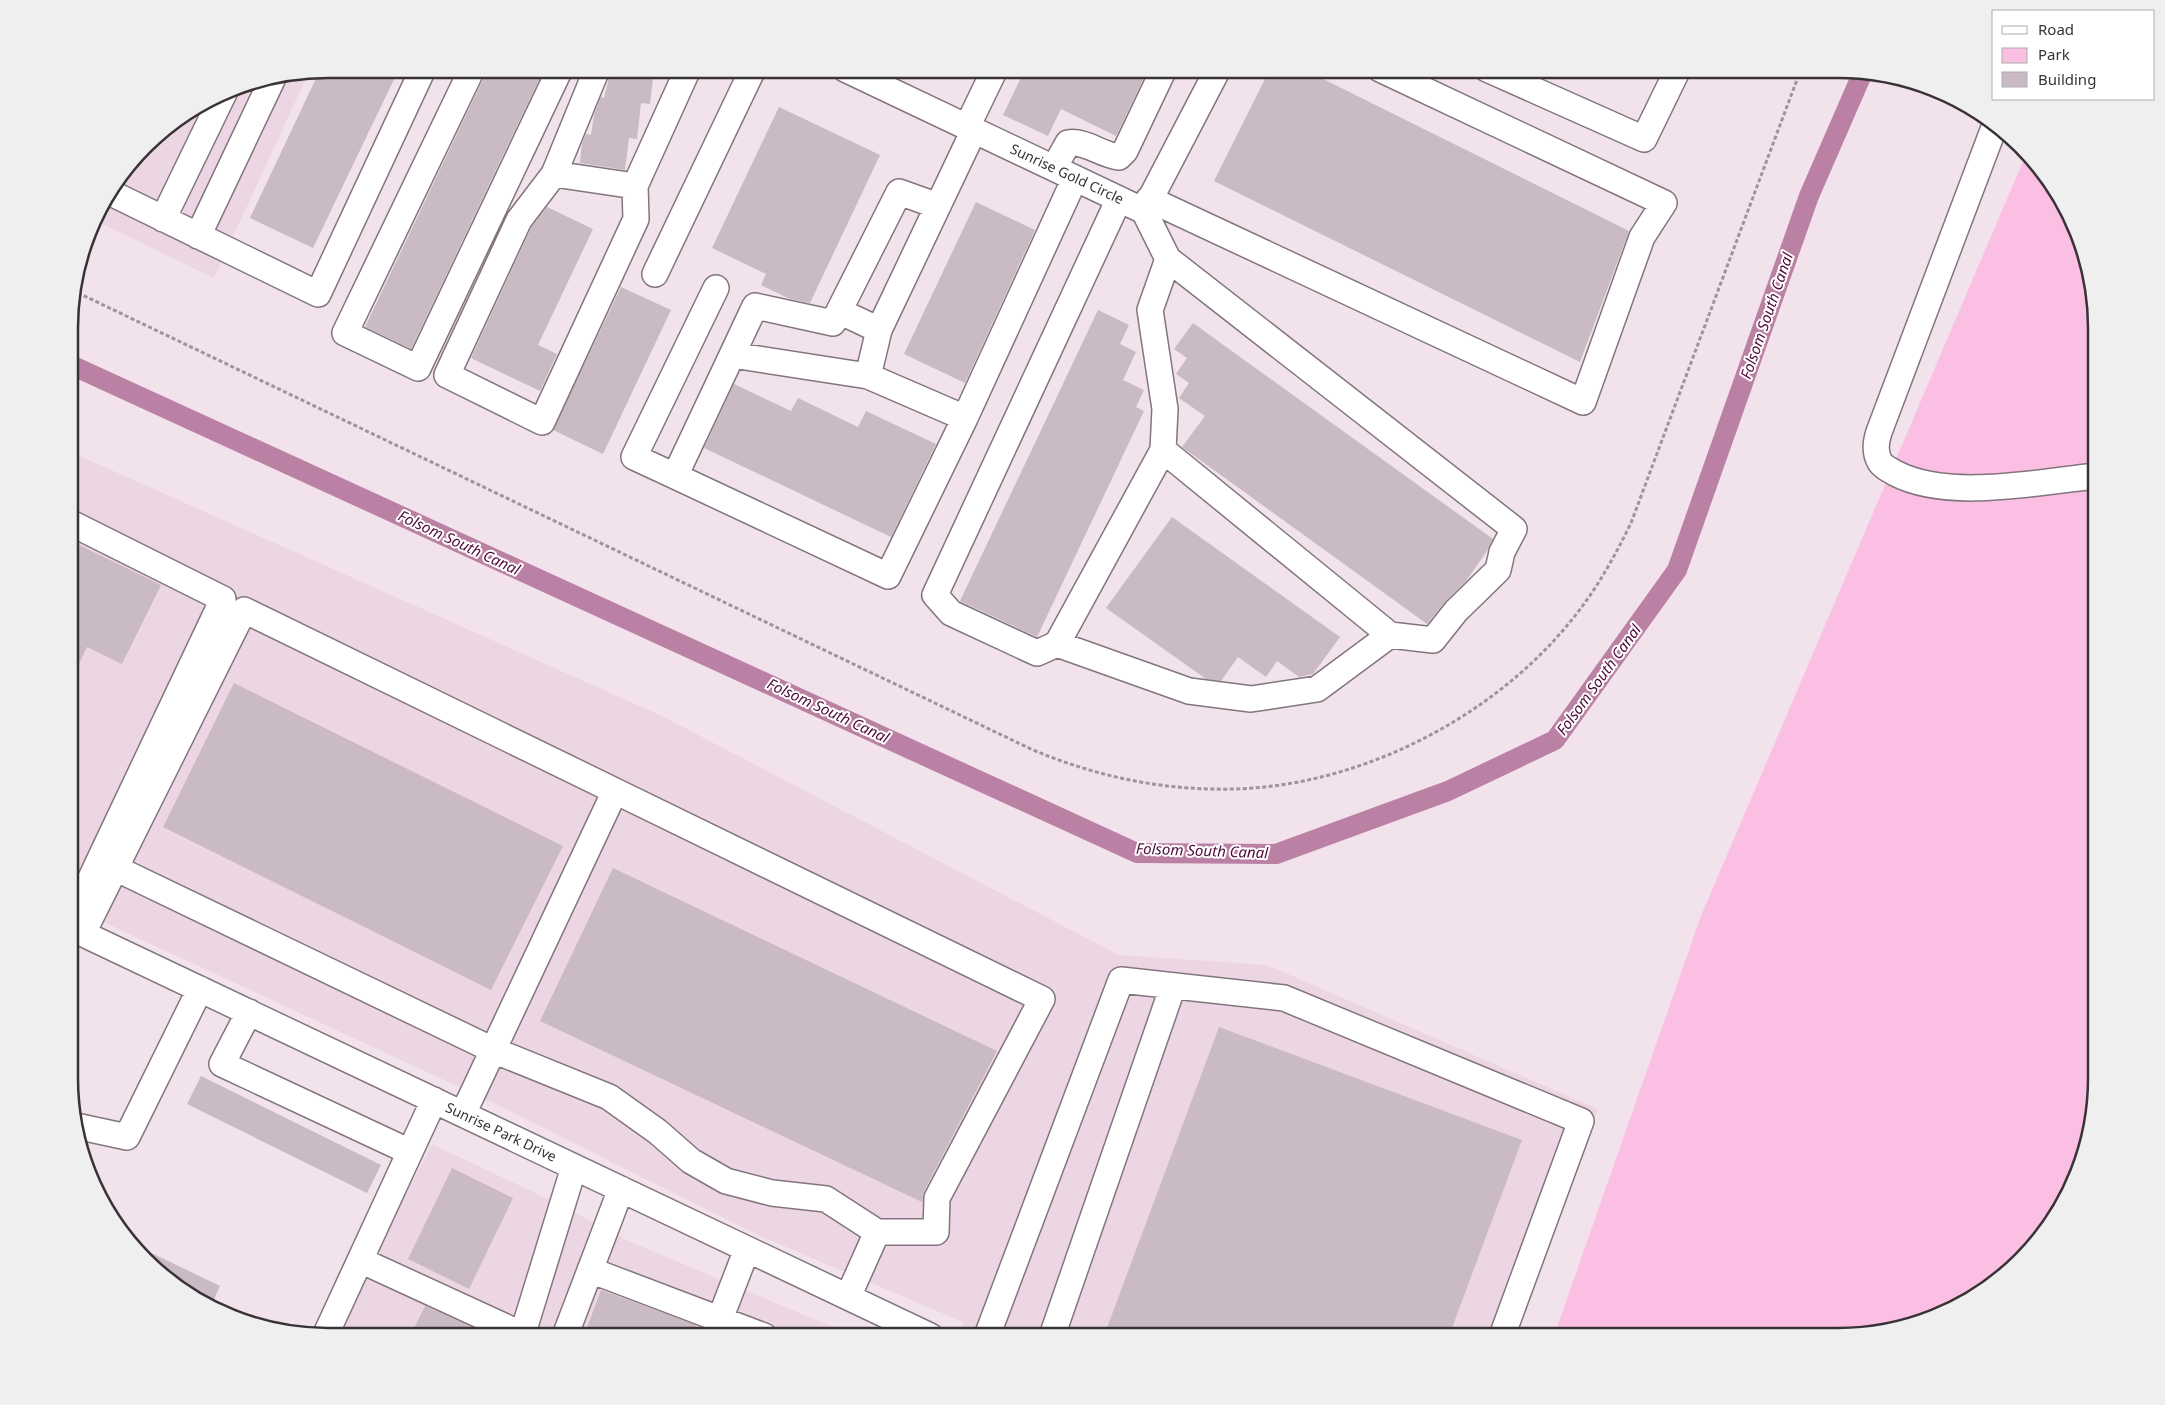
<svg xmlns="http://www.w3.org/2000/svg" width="2165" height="1405" font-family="'Noto Sans',sans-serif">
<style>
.built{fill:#edd6e4}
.green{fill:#fabfe3}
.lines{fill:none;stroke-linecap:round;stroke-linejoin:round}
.canal{stroke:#ba81a4;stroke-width:20}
.building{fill:#c9bac3}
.minor-casing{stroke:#83757d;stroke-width:28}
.path{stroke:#9f949b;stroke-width:3;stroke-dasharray:4 2.5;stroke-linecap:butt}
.minor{stroke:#fff;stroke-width:25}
.labels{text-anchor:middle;stroke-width:4;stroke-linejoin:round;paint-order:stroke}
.street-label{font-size:14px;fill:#393337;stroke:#fff}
.water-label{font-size:15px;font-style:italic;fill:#4f0a3c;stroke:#fff}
.rim{fill:none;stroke:#393337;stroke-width:2.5}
</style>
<rect width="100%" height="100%" fill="#f2e2eb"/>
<path class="built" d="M309,72L214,278L94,220L96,213L157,133L229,88Z
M71,452L662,716L1119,955L1267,965L1598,1109L1517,1336H958L963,1322L760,1236L485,1099L71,907Z
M432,1144L548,1199L631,1242L854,1336H333Z"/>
<path class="green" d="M2027,152L2062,198L2087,260L2096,311V1094L2083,1160L2053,1221L2020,1261L1967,1302L1905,1327L1854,1336H1554L1701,916Z"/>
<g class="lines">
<path class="canal" d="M71,365L1137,853L1276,854L1448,791L1555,740L1677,570L1809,196L1863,72"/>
</g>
<path class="building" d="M328,69H399L313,248L250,218L320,70Z
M488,69H544L411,349L365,327Z
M611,69H654L650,104L641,103L637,139L629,138L625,170L580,163L582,144L586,134L591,135L594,115L601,97L604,98Z
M1025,69H1148L1116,136L1061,109L1048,136L1003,115Z
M1270,69H1303L1629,231L1580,362L1214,181Z
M779,107L880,155L810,303L790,299L761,285L766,274L712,248Z
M976,202L1035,230L965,383L904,354Z
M547,207L593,229L538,345L557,354L540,391L471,358L532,226Z
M621,287L671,310L603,454L553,430Z
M1098,310L1129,325L1120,344L1136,352L1123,380L1144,390L1136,407L1144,411L1037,637L960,601Z
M1193,323L1493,539L1487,551L1466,581L1445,602L1427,624L1182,447L1205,416L1179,398L1189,383L1176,374L1187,358L1174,349Z
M734,384L791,411L798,398L858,427L866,411L936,444L891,537L704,448Z
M1172,517L1340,637L1313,674L1299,677L1277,661L1266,677L1238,657L1221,681L1206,679L1106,608Z
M71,541L161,585L122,664L87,647L71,680Z
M234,683L563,846L491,990L163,827Z
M613,868L997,1051L924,1191L922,1202L540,1021Z
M1219,1027L1522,1140L1449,1336H1104Z
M201,1076L381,1165L367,1193L187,1104Z
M452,1168L513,1198L469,1289L408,1259Z
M133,1244L220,1286L211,1306L184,1293L144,1260Z
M601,1290L696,1325L692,1336H584Z
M425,1306L491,1336H410Z"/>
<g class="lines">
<defs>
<path id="minor" d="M472,69L345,333L418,368L560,69
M597,69L554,174L635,186L688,69
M845,69L1144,211L1218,69
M1487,69L1644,139L1678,69
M1995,125L1879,432C1876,441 1874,452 1880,462C1883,467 1890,470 1895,473C1948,501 2038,482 2096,476
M967,127L995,69
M1054,168L1068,143C1085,140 1101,155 1119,157L1125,151L1164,69
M554,174L519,220L447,375L542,422L636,219L635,186
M111,193L318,294L423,69
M1149,199L1583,402L1642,237L1664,203L1380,69
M1144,211L1168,259L1150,310L1165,409L1163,450L1057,644L1189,691L1251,699L1317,689L1390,635L1163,450
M163,219L225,91
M198,236L272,80
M1168,259L1514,529L1502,552L1498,570L1456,611L1433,640L1390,635
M655,274L753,69
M879,330L839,311L899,192L938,206
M732,355L755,306L833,323L839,311
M868,376L965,418L888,576L675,476L732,355L868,376L879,330L974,130
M965,418L1075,178
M675,476L634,457L716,288
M71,523L223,599L80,901
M1057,644L1037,653L951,613L935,595L1119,199
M615,791L1042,999L937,1198L936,1232H877L848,1297
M115,868L493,1050L609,1097L658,1132L691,1161L726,1181L772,1193L826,1199L877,1232
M71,928L930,1336
M83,933L244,610L615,791L463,1114
M249,1012L222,1064L410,1152
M76,1126L127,1137L200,989
M360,1260L523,1335
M590,1270L764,1336
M720,1319L747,1249
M325,1336L434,1100
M522,1336L574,1167
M565,1336L621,1189
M987,1336L1121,980L1284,998L1581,1121L1502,1336
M1052,1336L1173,986"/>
</defs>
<use href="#minor" class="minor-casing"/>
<path class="path" d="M72,290L1033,750C1091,774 1150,788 1213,789C1345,793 1487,724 1570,622C1595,592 1614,558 1631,523L1801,69"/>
<use href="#minor" class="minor"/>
</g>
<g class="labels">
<g class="street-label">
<text transform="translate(1067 174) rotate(25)" y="5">Sunrise Gold Circle</text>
<text transform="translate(501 1132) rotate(25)" y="5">Sunrise Park Drive</text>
</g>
<g class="water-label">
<text transform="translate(1767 316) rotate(-71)" y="5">Folsom South Canal</text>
<text transform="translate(459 543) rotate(25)" y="5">Folsom South Canal</text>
<text transform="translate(1599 680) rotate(-54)" y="5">Folsom South Canal</text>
<text transform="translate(828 711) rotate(25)" y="5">Folsom South Canal</text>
<text transform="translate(1202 851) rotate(2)" y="5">Folsom South Canal</text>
</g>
</g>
<path d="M0 0H2165V1405H0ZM328 78H1838A250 250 0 0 1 2088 328V1078A250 250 0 0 1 1838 1328H328A250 250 0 0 1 78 1078V328A250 250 0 0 1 328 78Z" fill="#efefef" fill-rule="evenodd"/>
<path class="rim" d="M328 78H1838A250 250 0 0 1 2088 328V1078A250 250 0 0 1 1838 1328H328A250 250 0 0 1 78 1078V328A250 250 0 0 1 328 78Z"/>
<rect x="1992" y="10" width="162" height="90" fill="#ffffff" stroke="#b0adaf"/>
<rect x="2002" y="26" width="25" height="8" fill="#ffffff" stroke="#b0adaf"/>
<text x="2038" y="35" font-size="15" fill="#393337">Road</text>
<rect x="2002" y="48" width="25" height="15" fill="#fabfe3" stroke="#b0adaf"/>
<text x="2038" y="60" font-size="15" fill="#393337">Park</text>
<rect x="2002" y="72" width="25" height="15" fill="#c9bac3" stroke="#b0adaf"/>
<text x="2038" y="85" font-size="15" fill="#393337">Building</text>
</svg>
